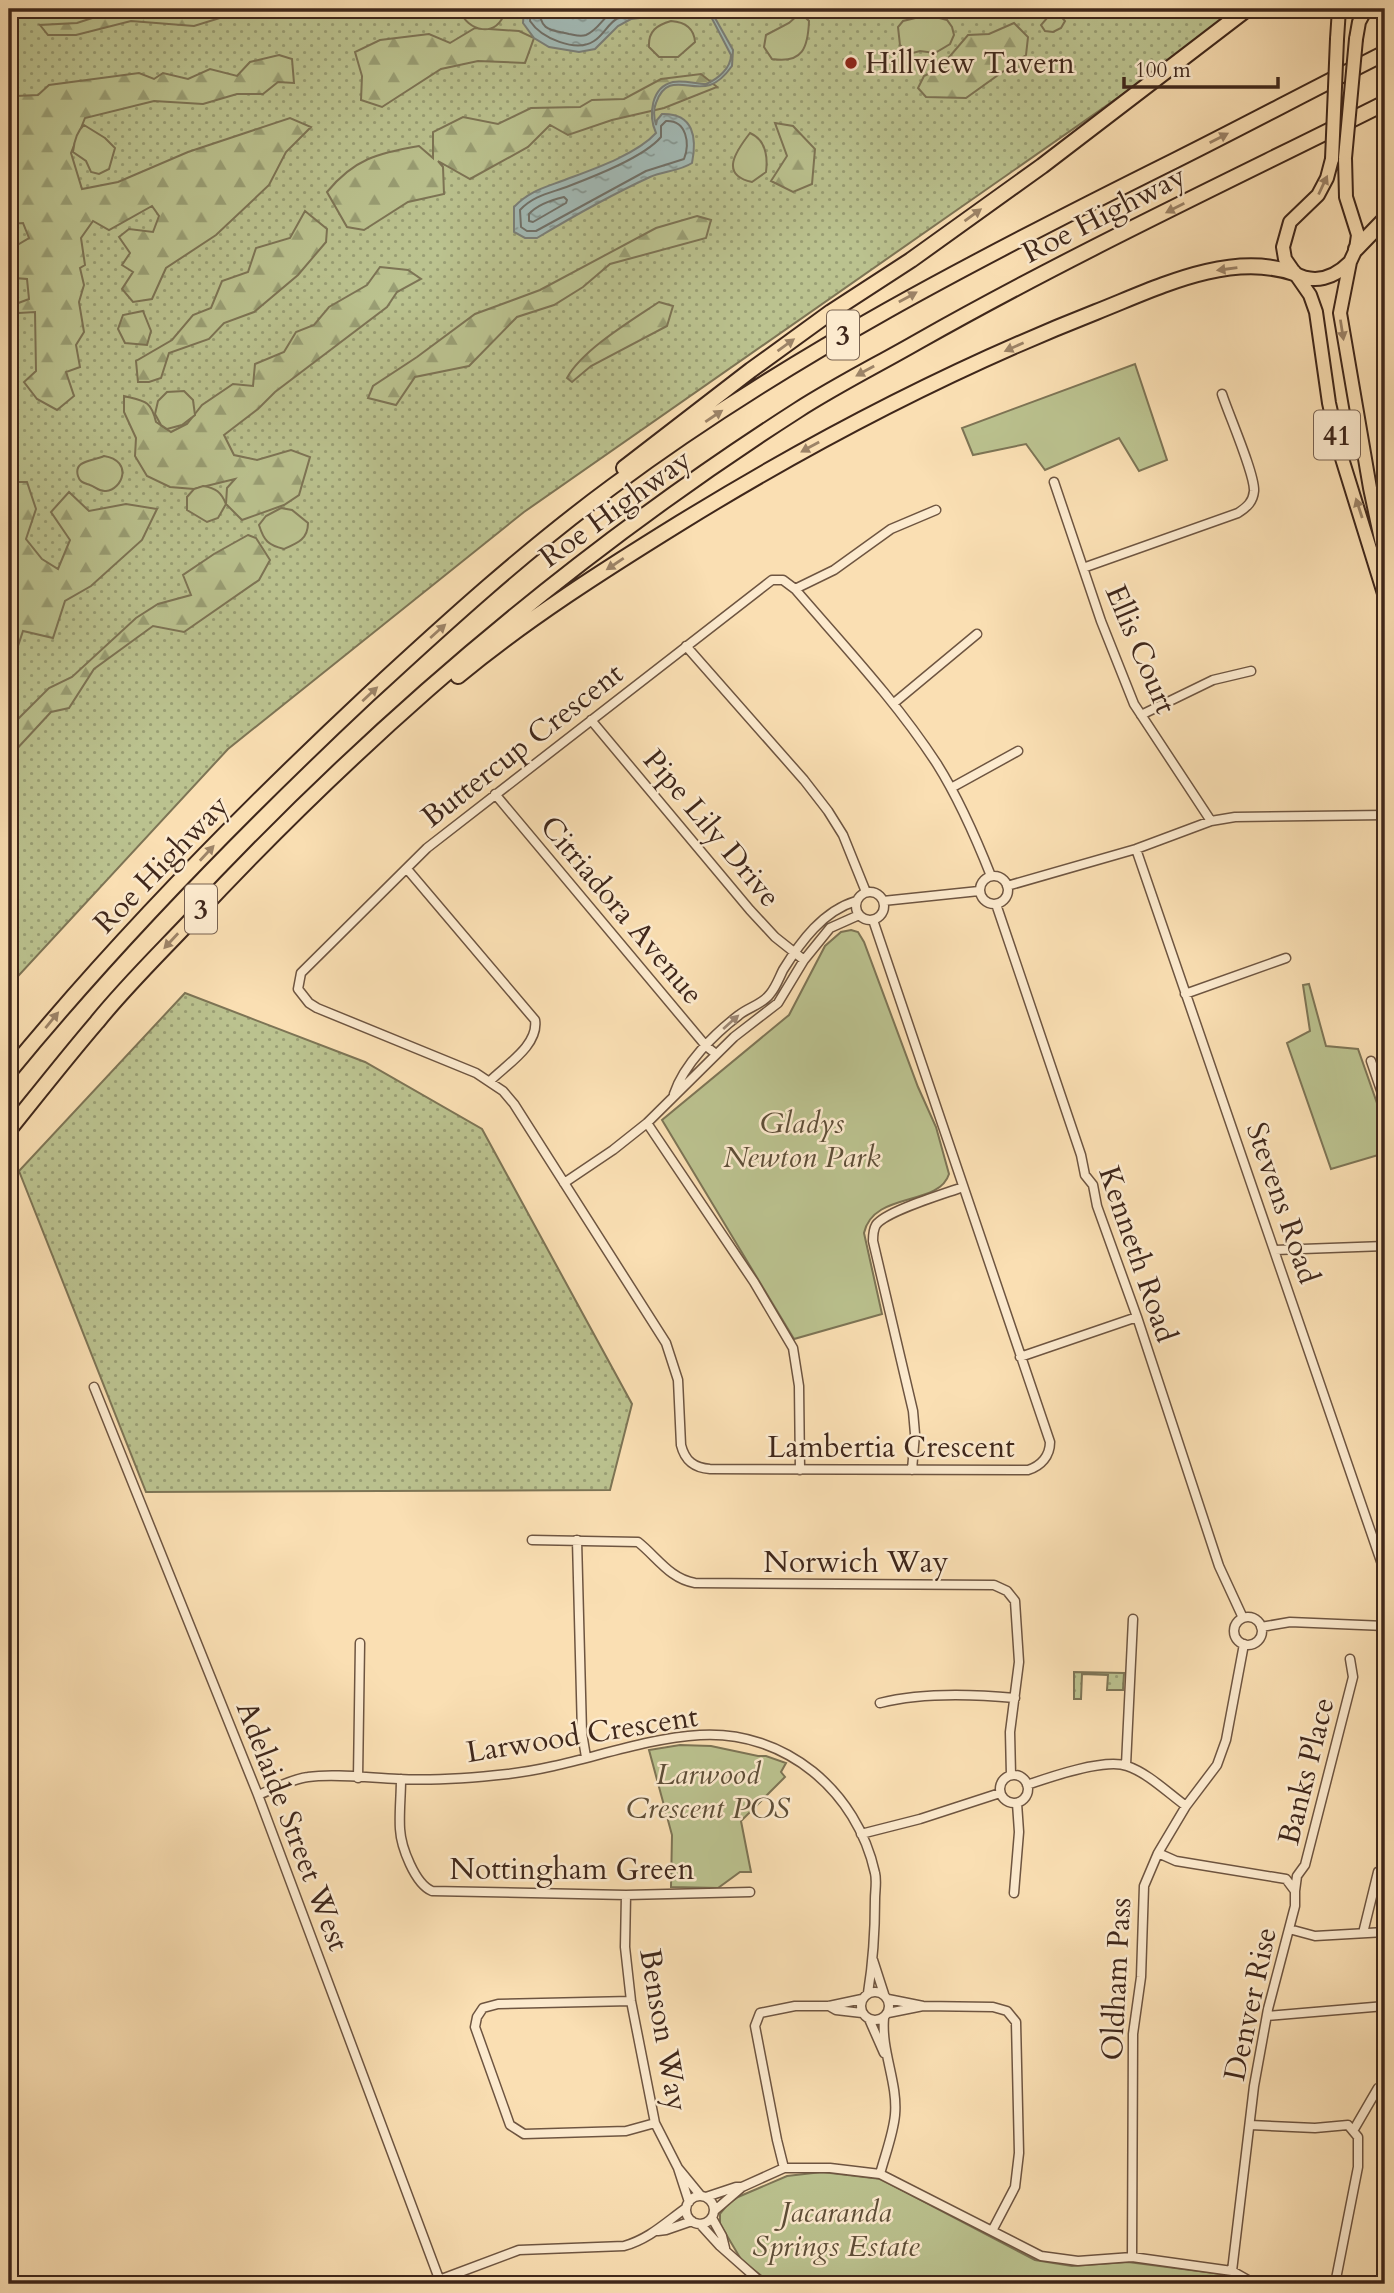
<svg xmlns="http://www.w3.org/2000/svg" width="1394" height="2293" font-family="Cardo,serif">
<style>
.grass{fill:url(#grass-dots);stroke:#7d7455;stroke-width:2}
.forest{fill:url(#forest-firs);stroke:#7d7455;stroke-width:2}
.park{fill:#bbc28f;stroke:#7d7455;stroke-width:2}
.water{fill:url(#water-ripples);stroke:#7a7f78;stroke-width:2}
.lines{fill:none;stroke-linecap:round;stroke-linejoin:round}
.shore{stroke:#707068;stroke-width:2}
.minor-casing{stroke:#6e5541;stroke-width:11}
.primary-casing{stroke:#3f271b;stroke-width:16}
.motorway-casing{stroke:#3f271b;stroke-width:18}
.minor{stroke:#fceace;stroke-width:8}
.primary{stroke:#fadfb3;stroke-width:12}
.motorway{stroke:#fadfb3;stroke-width:14}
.primary-bridge-casing{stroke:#3f271b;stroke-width:16;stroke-linecap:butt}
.primary-bridge{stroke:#fadfb3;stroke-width:12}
.oneway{fill:#9c8367}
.oneway2{fill:#9e8874}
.poi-dot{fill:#8f2418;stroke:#fceace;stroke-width:2.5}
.labels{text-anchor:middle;stroke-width:5;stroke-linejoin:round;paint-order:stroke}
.shield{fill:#fceace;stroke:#786251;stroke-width:2}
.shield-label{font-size:28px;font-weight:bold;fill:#3f271b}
.poi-label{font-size:30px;fill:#3f271b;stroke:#fceace;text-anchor:start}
.street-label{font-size:30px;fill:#3f271b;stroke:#fceace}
.park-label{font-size:30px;font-style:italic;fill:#5e4e38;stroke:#fceace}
</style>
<defs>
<pattern id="grass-dots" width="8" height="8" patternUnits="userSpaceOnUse" patternTransform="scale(1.75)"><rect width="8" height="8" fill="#bbc28f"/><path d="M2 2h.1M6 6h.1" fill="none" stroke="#999e74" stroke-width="1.8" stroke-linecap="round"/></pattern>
<pattern id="forest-firs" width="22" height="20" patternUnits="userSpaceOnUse" patternTransform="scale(1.75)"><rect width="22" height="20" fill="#bbc28f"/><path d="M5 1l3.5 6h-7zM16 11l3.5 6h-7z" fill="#999e74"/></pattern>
<pattern id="water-ripples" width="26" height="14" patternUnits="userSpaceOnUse" patternTransform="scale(1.75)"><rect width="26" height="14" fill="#a2bab6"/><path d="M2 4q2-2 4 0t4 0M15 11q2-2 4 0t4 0" fill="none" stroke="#859793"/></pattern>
</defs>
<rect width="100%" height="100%" fill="#fadfb3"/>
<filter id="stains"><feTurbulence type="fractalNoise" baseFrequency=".00286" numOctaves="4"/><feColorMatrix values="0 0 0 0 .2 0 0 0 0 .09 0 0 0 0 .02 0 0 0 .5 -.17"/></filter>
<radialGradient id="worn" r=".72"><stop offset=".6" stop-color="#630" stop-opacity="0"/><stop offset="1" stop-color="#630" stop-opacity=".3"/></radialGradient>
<path class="grass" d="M9,9H1245L524,512L228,749L9,986Z
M185,993L365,1062L482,1129L632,1404L610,1490L146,1492L19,1171Z
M1074,1672L1124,1673L1123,1690H1107L1108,1675L1082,1674L1081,1699H1074Z"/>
<path class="forest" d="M120,9H249L194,26L131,21L76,35H48L40,25L77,23Z
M1059,14L1065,21L1061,28L1053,32L1045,31L1041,25L1047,18Z
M1014,23L1028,37L1026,55L966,98L926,97L918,88L924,76L939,69L968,35L989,34Z
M475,28L519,31L534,38L525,63L478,61L441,69L382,107L361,100L362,76L355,52L380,40L429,34L450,43Z
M279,55L292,59L294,83L278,82L263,94H237L203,104L154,101L85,118L71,153L82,189L118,182L188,152L290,118L311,127L286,152L269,185L216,235L166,268L152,299L133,302L122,289L133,272L122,265L130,253L119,237L129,229L153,232L159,216L152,206L109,230L93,221L81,238L85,265L80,268L84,285L79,302L84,332L76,345L80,367L66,372L74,396L57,410L37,399L24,382L36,371L35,312L19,313L13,305L29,299L27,279L15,278L9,250L29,238L23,223L9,224V89L16,96L38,95L49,85L139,73L154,79L163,73L188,79L210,69L237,76L250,62Z
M701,74L717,87L664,108L612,120L568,135L550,125L528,147L470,179L438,161L443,167L444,194L408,202L364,230L347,227L327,192C354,159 378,153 419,146L433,158V132L463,117L498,124L531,108L580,107L592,100L624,99L661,79Z
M775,123L793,126L815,149L812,184L793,192L771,181L787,156Z
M305,211L327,229L326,242L298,275L254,312L224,323L209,339L169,353L161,378L149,382H138L136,361L172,340L193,315L211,308L222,281L248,272L256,248L290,238Z
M697,216L711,220L706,238L610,264L583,287L554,305L517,317L469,366L415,377L396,405L368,398L373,386L417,357L475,314L540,290L656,228Z
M380,267L408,270L421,279L397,292L387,307L275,392L258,409L224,435L234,455L257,460L291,450L310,457L299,495L284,505L242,520L226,504L227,488L235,479L194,489L170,487L147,476L135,456L136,438L124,412V396C144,401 151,400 156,422L171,432L187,424L202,405L233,384L253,386L255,364L284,352L296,332L314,325L329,307L367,285Z
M659,302L673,306L667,326L591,366L572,382L567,378C582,350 632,320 659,302Z
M143,311L151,331L147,345L125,343L118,329L123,315Z
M9,482H27L36,509L26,539L42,559L58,569L70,540L51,512L69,492L89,511L126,504L157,509L142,540L91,586L65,601L53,638L23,631L9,673V609L12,601L9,560Z
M248,535L256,538L270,560L259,580L184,632L153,626L94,669L69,708L51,712L13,753L9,777V728L49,688L72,677L136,618L158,604L191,595L183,575L214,554Z"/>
<path class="park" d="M459,9H504L505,11C498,39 467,32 459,9Z
M798,15H803L809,21C808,47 803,64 772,59L764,47L766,35L789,23Z
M928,15L947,20L952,27L954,35L950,44L935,53L920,51L909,54L900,45L898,27L903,21Z
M671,21C685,22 694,28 695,42L678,57H659L649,47C648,31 657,25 671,21Z
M84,125L105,138L115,148L109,169L99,174L91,172L86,161L73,152C74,142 76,132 84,125Z
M750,133C766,140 768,156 766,172L752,182C719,175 736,151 750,133Z
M1135,364L1167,460L1139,471L1119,438L1045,470L1026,444L973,455L962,428Z
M184,391L193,400L195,415L182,425L167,429L161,425L155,414L158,401L167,392Z
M104,456C134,461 122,490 106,491C99,492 96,487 90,485C85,483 80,483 78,476C73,460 94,461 104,456Z
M203,486C216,488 221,492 226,504L218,518L207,522L187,510V497L194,489Z
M281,508L292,510L308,523C308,539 298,543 284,549C268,545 264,541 259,525L266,516Z
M851,930L858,932L864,942L918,1087L936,1127L949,1174C939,1207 873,1191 864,1233L882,1314L794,1339L662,1120L789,1015L825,946L841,932Z
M1309,984L1326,1046L1358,1049L1385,1126V1153L1331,1169L1287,1043L1310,1031L1303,985Z
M680,1745L711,1746L758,1756H766L786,1763L781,1772L785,1777L741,1821L751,1872H740L718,1888L671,1887L672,1835L649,1750Z
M822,2172L881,2179L1035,2260L1072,2266L1128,2262L1230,2275L1245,2284H772L742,2261L720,2224V2214L728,2204L738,2197L787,2176Z"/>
<path class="water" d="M524,9H666L648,17L631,19L618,26L595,49L579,52L549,47L534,38L523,23Z
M707,9H710L733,50L732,66C727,73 719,82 710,85C690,92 667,71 656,103C653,110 654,118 656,125L657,120L662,114C694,113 697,138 692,163C680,171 664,171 650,177C613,194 572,217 537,238H525L514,232V207C530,190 547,187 567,179C594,169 637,154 656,133C648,115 651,87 673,82C684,80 696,84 706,84C718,79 731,68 731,55Z"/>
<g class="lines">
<path class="shore" d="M531,9L530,21C541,38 576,53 594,41C604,35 608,23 618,18C628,12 638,12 650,9
M540,9C539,31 552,30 569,34C575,35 580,37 586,35C599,30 604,15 616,9
M666,121C687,120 690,144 684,159L646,171L536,231H527L521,227L520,210C534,195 551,193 569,186C595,176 644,157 661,137V126Z
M564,197L567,200L566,203L533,222L529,221V214C538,204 551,200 564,197Z"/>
<defs>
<path id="minor" d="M1054,482L1101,621L1134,704L1211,821
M1083,568L1238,513C1247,507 1253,502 1254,491C1255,474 1228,413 1222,394
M795,589L834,570L891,529L936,510
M686,646L804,780L828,811L843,835L866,892
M894,703L977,634
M1141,715L1213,680L1251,671
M591,720L750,910L775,937L804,960
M951,788L1018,751
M495,794L706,1046L716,1054
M1136,849L1385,1573
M407,869L535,1020C539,1045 506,1065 490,1081
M980 890a14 14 0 1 1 28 0a14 14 0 1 1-28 0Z
M1007,886L1136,849L1211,821L1235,817L1385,815
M856 906a14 14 0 1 1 28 0a14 14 0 1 1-28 0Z
M883,901L979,891
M996,904L1081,1155L1085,1175L1093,1185L1097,1206L1137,1317L1219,1566L1243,1618
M873,920L1050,1442C1050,1456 1041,1466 1028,1470L710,1469C694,1468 685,1461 681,1445L678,1380L666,1343L514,1104L503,1091L476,1073L317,1008L309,1003L298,989L301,973L427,848L772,580H783L795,589C844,646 896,701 937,764C959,799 976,838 991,876
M1185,994L1286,958
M1371,1061L1385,1102
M674,1094C684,1064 714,1034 739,1015C749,1007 763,1004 770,994C776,987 779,978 783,970C801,941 823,911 856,901
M647,1123L754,1282L793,1348L799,1386L800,1470
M564,1183L613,1150L647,1123L734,1037L778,1003L804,960L830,928L859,915
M1275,1250L1385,1246
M1020,1357L1137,1317
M94,1387L258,1795L441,2284
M912,1470L915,1434L913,1411L873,1241C873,1236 873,1230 876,1225C886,1211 944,1194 963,1187
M532,1540L638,1542C657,1557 670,1579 695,1583L994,1585L1007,1591L1015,1601L1019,1662L1010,1732L1011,1775
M577,1540L582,1733L586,1757
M1234 1631a14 14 0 1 1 28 0a14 14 0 1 1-28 0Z
M1261,1627L1290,1622L1385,1626
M880,1703C923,1692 972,1694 1015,1698
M1126,1765L1133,1619
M1000 1789a14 14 0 1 1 28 0a14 14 0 1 1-28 0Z
M358,1778L360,1643
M401,1779C401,1796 399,1813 400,1829C401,1847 415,1884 432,1891L626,1895L750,1892
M1027,1785C1050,1777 1105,1758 1127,1766C1148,1773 1168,1793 1186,1806
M258,1795C274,1789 291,1779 308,1777C334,1773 371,1778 398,1779C434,1781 472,1778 508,1774C573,1767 635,1739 700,1735C785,1730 857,1791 875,1873C877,1881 875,1891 875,1899C875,1931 873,1962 868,1993
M861,1834L920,1819L1000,1793
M1158,1853L1176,1861L1286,1879L1295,1891V1906L1268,2009L1254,2086L1232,2271
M1295,1891L1297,1876L1305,1865L1353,1677L1350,1659
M1014,1893L1019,1832L1017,1803
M626,1895L625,1947L631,2001L655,2123L678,2168L689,2202
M1289,1929L1315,1936L1385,1932
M1363,1933L1378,1872L1385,1873
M873,1960L884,1994
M861 2006a14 14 0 1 1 28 0a14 14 0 1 1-28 0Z
M888,1999L923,2006L993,2007L1007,2011L1016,2022L1019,2153L1015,2187L992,2231
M631,2001L498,2004L483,2008L477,2017L475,2027L510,2125L524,2134L626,2131L655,2123
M829,2006L836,2010L862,2013
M888,2013L923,2006
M1267,2016L1385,2006
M869,2019L884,2053
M1250,2125L1315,2128L1348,2125L1358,2137V2167L1335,2284
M1353,2131L1378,2088
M678,2168L701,2196
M784,2168L777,2140L755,2026L760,2013L795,2006H829L862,1999
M880,2174C885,2155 893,2135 895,2115C898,2083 881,2051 884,2018
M686 2210a14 14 0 1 1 28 0a14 14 0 1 1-28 0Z
M706,2197L736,2187H742
M714,2211L742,2187L784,2168H830L880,2174L1041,2256L1078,2261L1132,2257L1232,2271L1255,2284
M712,2218L722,2236L725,2248
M700,2224L720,2246L763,2284
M658,2231L666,2230L692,2221
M1132,2257L1133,2034L1141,1977L1144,1886L1158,1853L1186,1806L1217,1765L1226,1740L1244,1644
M439,2280L519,2250L624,2246C649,2239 665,2223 686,2208"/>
<path id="primary" d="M1337,39L1339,9
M1356,39L1359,22L1366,9
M1345,158L1346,197L1358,235L1356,249L1350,262L1340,313L1370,488L1385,558
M1332,159L1327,178L1318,195L1290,222L1283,247L1285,259L1310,295L1316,312L1329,403L1340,452L1385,597
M1294,273C1315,285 1334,278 1350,262"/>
<path id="motorway" d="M1356,249L1385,219
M624,468L751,370L831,312L911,260L1042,166L1247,9
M458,676C527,619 604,570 680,523C813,441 951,369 1096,312C1157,288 1228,251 1294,273
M9,1072C119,938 241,814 368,695C447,622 526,550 613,486C788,356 981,257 1176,160C1246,125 1315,88 1385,53
M9,1130C38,1094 67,1057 97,1022C126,986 160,953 192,919C372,726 575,553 798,410C837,385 879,364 919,341C1071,255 1229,181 1385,103"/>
</defs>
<use href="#minor" class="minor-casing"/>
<use href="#primary" class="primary-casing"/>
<use href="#motorway" class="motorway-casing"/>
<use href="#minor" class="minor"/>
<use href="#primary" class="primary"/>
<use href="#motorway" class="motorway"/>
<defs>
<path id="primary-bridge" d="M1345,158L1356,39
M1332,159L1337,39"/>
</defs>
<use href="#primary-bridge" class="primary-bridge-casing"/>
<use href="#primary-bridge" class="primary-bridge"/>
</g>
<defs><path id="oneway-solid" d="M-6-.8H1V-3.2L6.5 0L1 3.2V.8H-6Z" transform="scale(1.75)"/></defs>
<g class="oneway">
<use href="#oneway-solid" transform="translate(1219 138) rotate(-27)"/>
<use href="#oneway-solid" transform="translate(1323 185) rotate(-65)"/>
<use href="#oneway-solid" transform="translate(1175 208) rotate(153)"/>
<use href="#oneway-solid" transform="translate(973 215) rotate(-36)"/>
<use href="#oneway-solid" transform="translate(1227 269) rotate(172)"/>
<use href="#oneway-solid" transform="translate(908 297) rotate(-29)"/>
<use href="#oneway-solid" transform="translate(1342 330) rotate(81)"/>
<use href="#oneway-solid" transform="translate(786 345) rotate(-36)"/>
<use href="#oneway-solid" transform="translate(1014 347) rotate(156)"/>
<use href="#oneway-solid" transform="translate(865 371) rotate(151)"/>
<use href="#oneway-solid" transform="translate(714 416) rotate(-34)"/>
<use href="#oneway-solid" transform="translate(810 447) rotate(151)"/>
<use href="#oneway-solid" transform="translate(1359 508) rotate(-108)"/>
<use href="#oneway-solid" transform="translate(615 564) rotate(146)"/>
<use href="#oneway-solid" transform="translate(438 631) rotate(-42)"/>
<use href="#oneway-solid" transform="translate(370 694) rotate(-43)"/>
<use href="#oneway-solid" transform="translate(207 853) rotate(-47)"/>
<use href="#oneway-solid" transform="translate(171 941) rotate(133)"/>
<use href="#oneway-solid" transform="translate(52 1020) rotate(-51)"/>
</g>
<use class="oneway2" href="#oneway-solid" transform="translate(731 1022) rotate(-42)"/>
<circle class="poi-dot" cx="851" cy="63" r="7"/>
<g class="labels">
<g class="shield">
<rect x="827" y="310.5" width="32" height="49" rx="5"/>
<rect x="1314" y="410.5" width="46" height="49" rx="5"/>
<rect x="185" y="884.5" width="32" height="49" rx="5"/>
</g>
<g class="shield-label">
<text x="843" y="345">3</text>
<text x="1337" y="445">41</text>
<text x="201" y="919">3</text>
</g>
<g class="poi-label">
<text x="865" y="73">Hillview Tavern</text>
</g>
<g class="street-label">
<text transform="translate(1104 214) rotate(-27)" y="10">Roe Highway</text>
<text transform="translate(615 508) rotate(-36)" y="10">Roe Highway</text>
<text transform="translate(1141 649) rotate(67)" y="10">Ellis Court</text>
<text transform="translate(522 745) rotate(-38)" y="10">Buttercup Crescent</text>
<text transform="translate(712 828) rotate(50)" y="10">Pipe Lily Drive</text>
<text transform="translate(161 864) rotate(-46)" y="10">Roe Highway</text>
<text transform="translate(622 910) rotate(50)" y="10">Citriadora Avenue</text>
<text transform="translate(1283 1203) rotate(71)" y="10">Stevens Road</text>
<text transform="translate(1138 1254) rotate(71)" y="10">Kenneth Road</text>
<text x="891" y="1457">Lambertia Crescent</text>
<text x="856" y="1572">Norwich Way</text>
<text transform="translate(582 1734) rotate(-9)" y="10">Larwood Crescent</text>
<text transform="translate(1306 1771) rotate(-76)" y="10">Banks Place</text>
<text transform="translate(293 1826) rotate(69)" y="10">Adelaide Street West</text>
<text x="572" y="1879">Nottingham Green</text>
<text transform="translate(1116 1979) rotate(-87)" y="10">Oldham Pass</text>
<text transform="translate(1250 2004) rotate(-78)" y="10">Denver Rise</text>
<text transform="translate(664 2030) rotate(80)" y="10">Benson Way</text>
</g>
<g class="park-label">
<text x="802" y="1133">Gladys<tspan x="802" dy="34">Newton Park</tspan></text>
<text x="708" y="1784">Larwood<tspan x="708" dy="34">Crescent POS</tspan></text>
<text x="836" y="2222">Jacaranda<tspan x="836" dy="34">Springs Estate</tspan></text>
</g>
</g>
<rect width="1394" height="2293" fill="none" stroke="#fadfb3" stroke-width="35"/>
<rect x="10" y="10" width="1373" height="2272" fill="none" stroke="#3f271b" stroke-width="3.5"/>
<rect x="18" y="18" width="1359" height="2258" fill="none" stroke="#3f271b" stroke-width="2"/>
<path d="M1124 77v10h154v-10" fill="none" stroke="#3f271b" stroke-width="3.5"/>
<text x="1135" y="77" font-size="21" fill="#3f271b" stroke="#fceace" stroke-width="5" paint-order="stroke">100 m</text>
<rect width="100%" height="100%" filter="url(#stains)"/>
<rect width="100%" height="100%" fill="url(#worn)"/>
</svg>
